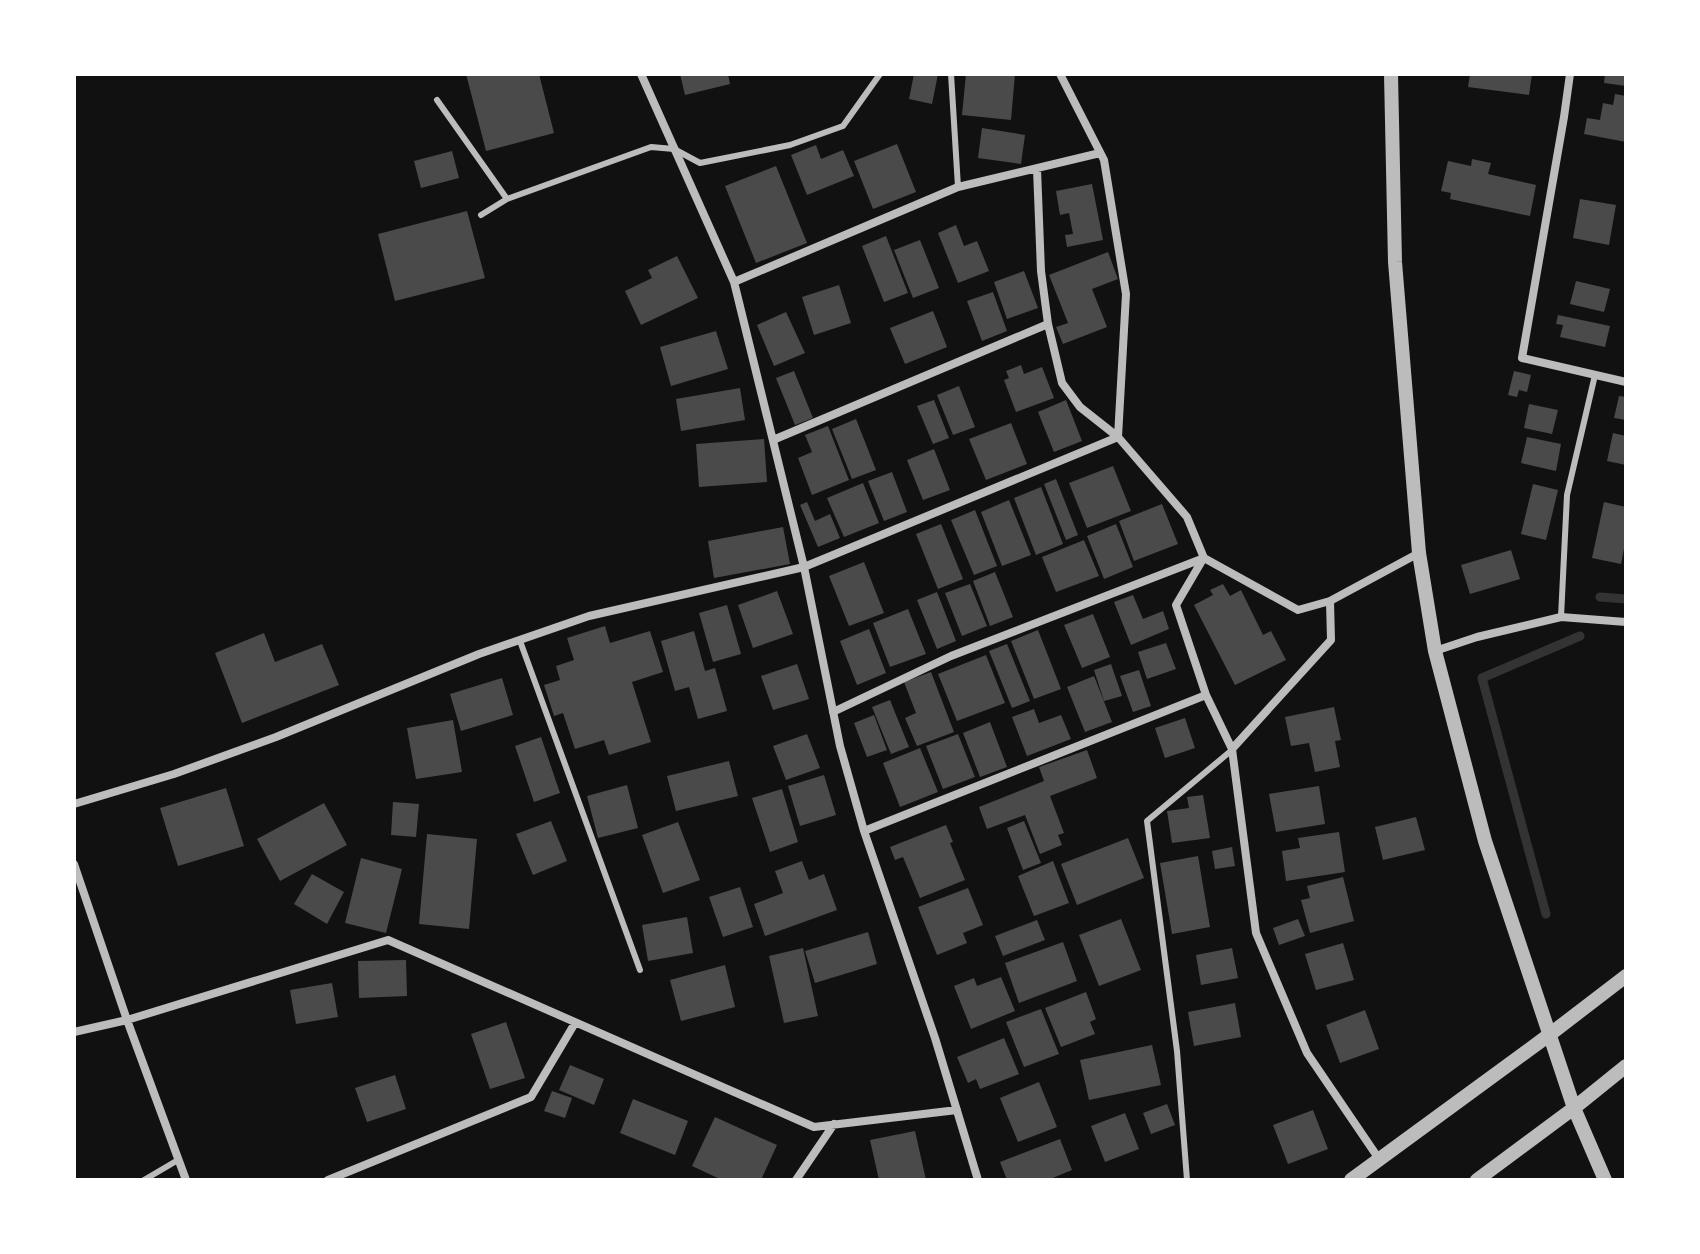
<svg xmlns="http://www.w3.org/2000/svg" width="1700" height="1254" font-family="Rubik,sans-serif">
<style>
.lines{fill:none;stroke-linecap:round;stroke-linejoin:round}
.stream{stroke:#333;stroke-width:9}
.building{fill:#4a4a4a}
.service{stroke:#bcbcbc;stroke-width:6}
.minor{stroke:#bcbcbc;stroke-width:8}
.tertiary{stroke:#bcbcbc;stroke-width:14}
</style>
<rect width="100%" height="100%" fill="#111"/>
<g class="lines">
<path class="stream" d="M1600,597L1626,599
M1546,914L1482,678L1580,636"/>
</g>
<path class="building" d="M466,74H539L554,133L486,151Z
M680,74H728L730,84L685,95Z
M914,74H938L932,104L909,99Z
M966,74H1015L1011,120L962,115Z
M1470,74H1532L1529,95L1468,87Z
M1605,74H1626V86L1604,83Z
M1615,94L1626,96V142L1584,134L1587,118L1600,120L1603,103L1613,105Z
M982,128L1025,135L1021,164L978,158Z
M897,144L916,192L873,209L854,161Z
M816,145L821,159L843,150L854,176L807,195L791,155Z
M452,151L459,178L421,188L414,161Z
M1472,159L1491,163L1488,174L1536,185L1530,216L1450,199L1451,193L1441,191L1448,161L1471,166Z
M776,166L807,243L756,263L725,186Z
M1092,184L1103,240L1067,247L1065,235L1073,234L1069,213L1060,215L1056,191Z
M1580,199L1616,205L1609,245L1573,238Z
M467,211L485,278L395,301L378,234Z
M956,225L964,246L977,241L989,271L958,283L938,233Z
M886,236L908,293L884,302L862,246Z
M920,240L939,288L913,298L894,250Z
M1108,252L1118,279L1092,289L1107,327L1063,344L1056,327L1068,323L1049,275Z
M677,256L698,298L641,325L625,291L652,278L648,270Z
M1024,271L1038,308L1007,319L994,282Z
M1576,281L1610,289L1604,312L1570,304Z
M839,285L851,323L814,335L802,297Z
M993,292L1007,331L982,341L967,301Z
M933,311L947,347L905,364L890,328Z
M786,312L805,353L774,366L757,325Z
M1558,315L1610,326L1605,347L1560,337L1563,325L1556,324Z
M716,331L728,369L671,386L660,347Z
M1021,365L1024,374L1042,367L1054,398L1016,412L1004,380L1009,378L1006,371Z
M794,371L813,418L795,425L776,378Z
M1514,371L1531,375L1527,392L1519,390L1517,397L1508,395Z
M959,386L975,427L953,435L937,395Z
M740,388L745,420L681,431L676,399Z
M1619,396L1626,397V420L1614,418Z
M934,400L949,438L933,444L917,406Z
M1066,400L1082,441L1054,452L1038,412Z
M1529,404L1558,410L1552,434L1524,428Z
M856,419L876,470L852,479L832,429Z
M1011,423L1027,464L986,480L969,439Z
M828,426L849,480L812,495L798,458L812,452L805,435Z
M1613,433L1626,436V465L1607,461Z
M1527,437L1561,444L1556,471L1521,463Z
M764,439L767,482L699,487L696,444Z
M934,449L950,490L923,500L907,460Z
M1113,466L1131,511L1087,528L1069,483Z
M892,472L907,512L884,521L868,481Z
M1056,479L1078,535L1066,540L1044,484Z
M863,483L879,523L844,537L827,498Z
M1533,484L1558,490L1546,540L1521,534Z
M1041,487L1063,544L1036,555L1014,498Z
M1009,500L1031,555L1002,566L981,512Z
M807,502L815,521L830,514L840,538L818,547L800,505Z
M1604,502L1626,507V539L1621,564L1592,558Z
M1162,504L1178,544L1134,561L1119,521Z
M975,510L997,566L974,575L951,520Z
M941,524L963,579L938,589L916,534Z
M1116,524L1133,567L1104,579L1087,536Z
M783,527L790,564L714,578L708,541Z
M1084,540L1099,576L1056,592L1042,557Z
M1511,550L1520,579L1470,594L1461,565Z
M864,562L884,613L849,626L829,576Z
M995,572L1013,617L990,626L973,581Z
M970,584L987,626L962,636L945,593Z
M1223,584L1230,596L1241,590L1263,635L1271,631L1286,660L1235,685L1194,605L1213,595L1210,590Z
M777,591L793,634L753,648L738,605Z
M937,592L956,641L937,649L917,600Z
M1133,595L1143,619L1163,611L1169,629L1131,645L1114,602Z
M727,605L741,654L713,662L699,613Z
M908,609L926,654L890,667L873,623Z
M1093,614L1110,657L1082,668L1064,625Z
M605,626L610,643L650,631L663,672L632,682L651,742L609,755L604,740L575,749L563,713L554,716L544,685L560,680L556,666L574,660L567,638Z
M869,629L886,673L857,685L840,641Z
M1038,630L1061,689L1034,699L1011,641Z
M694,631L705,671L715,668L727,711L698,719L689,687L675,691L661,641Z
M264,633L275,662L322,644L339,685L242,723L215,653Z
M1166,643L1176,669L1147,679L1138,652Z
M1007,644L1030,701L1012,708L989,651Z
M986,655L1005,703L957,721L938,674Z
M797,664L809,699L773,710L761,676Z
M1111,664L1122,696L1104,701L1094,670Z
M1139,670L1151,706L1133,712L1120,676Z
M931,672L954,732L917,746L905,718L916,713L904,682Z
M1094,676L1112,722L1085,732L1067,687Z
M502,678L513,715L461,731L450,694Z
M890,700L909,747L891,754L872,707Z
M1334,707L1341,740L1335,741L1340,767L1315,772L1309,743L1291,746L1285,717Z
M1034,709L1039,723L1061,715L1071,739L1027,756L1012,717Z
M874,715L887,750L867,757L854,723Z
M1185,718L1195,748L1165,758L1155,728Z
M453,720L462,772L416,779L407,728Z
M990,722L1007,767L980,777L963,733Z
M807,734L820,768L786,780L773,746Z
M958,734L975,777L943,789L926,746Z
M541,737L560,793L534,802L515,746Z
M920,748L938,792L900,807L883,763Z
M1087,750L1097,778L1050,796L1064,833L1058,835L1062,845L1040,854L1025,815L987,829L979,807L1044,781L1039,767Z
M729,761L738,796L676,811L667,776Z
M824,775L836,815L800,826L788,786Z
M627,785L638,828L598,838L587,796Z
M1319,786L1325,824L1276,832L1269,794Z
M226,788L244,846L178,866L160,808Z
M782,789L798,842L770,852L752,798Z
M1203,795L1210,838L1172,843L1167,811L1189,808L1187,797Z
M393,802L419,804L416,837L391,835Z
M324,803L347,845L280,881L257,839Z
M1416,817L1425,850L1383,860L1375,827Z
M551,821L567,861L533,875L516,834Z
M1024,821L1041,863L1023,870L1007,828Z
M678,822L700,880L663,893L642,835Z
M946,825L953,842L950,843L965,880L920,898L903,857L895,860L890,847Z
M1339,832L1345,872L1286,881L1282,851L1300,848L1298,838Z
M427,834L477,839L469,929L419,924Z
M1128,838L1144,878L1077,905L1061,864Z
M1232,847L1235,866L1215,869L1212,851Z
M1198,856L1210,927L1172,934L1160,863Z
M361,858L402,869L386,933L345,923Z
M802,861L809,880L824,874L837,910L765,936L754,904L783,893L775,871Z
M1053,861L1069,903L1034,916L1018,876Z
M312,874L344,892L327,924L294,904Z
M1343,877L1354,921L1310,933L1301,900L1310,898L1307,886Z
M740,887L753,927L723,937L709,897Z
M968,888L983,925L963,933L967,943L937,955L918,907Z
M687,917L693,953L648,961L642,925Z
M1121,919L1141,970L1099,986L1079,935Z
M1298,919L1305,936L1279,945L1273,928Z
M1037,920L1045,940L1003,956L995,936Z
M868,932L877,964L815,983L805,951Z
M1063,942L1077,981L1019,1003L1005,963Z
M1343,943L1354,980L1316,990L1305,954Z
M803,948L818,1016L784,1023L769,956Z
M1232,948L1238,978L1201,985L1196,955Z
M406,960L407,996L359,998L358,961Z
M725,965L735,1007L681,1021L670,980Z
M1001,977L1015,1011L971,1029L954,986L974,978L977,986Z
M332,983L338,1017L296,1024L290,990Z
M1086,992L1096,1019L1090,1022L1095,1034L1061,1047L1045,1008Z
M1235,1003L1241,1037L1194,1046L1188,1012Z
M1041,1009L1059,1054L1024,1067L1006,1022Z
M1365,1010L1379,1049L1340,1063L1326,1025Z
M506,1022L525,1078L490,1089L471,1034Z
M1004,1038L1019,1074L980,1089L976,1079L968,1083L957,1057Z
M1152,1045L1161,1085L1089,1100L1080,1060Z
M570,1065L604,1079L594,1105L559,1090Z
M395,1075L406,1109L367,1122L355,1088Z
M1039,1082L1057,1127L1018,1142L1000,1098Z
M552,1091L572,1098L565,1118L544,1111Z
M633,1099L688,1121L675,1155L620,1133Z
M1167,1104L1175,1125L1151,1134L1143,1113Z
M1313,1110L1328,1149L1288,1164L1273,1125Z
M1125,1113L1139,1149L1105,1162L1091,1126Z
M715,1117L777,1145L761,1180H722L692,1166Z
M915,1131L926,1180H879L870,1140Z
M1060,1139L1072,1170L1048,1180H1007L1000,1162Z"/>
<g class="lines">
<path class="service" d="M951,74L958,187
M437,100L507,199
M481,215L507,199L651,147L674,149L700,163L790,145L843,126L880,74
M1561,617L1567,495L1595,375
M520,641L640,970
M144,1180L178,1160
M1187,1180L1177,1051L1147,821L1232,750"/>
<path class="minor" d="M641,74L734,282L804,567L840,746L864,831L935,1038L978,1180
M1060,74L1104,160L1126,294L1118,437L1187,517L1204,558L1298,610L1330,601L1419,553
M1570,74L1564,117L1522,358L1626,382
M734,282L958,187L1100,153
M773,440L1048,324
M1203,559L1176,605L1206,695L1232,749
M1330,601L1331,640L1232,749L1256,933L1307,1053L1379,1159
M1435,651L1477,637L1561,617L1626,622
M833,712L951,656L1204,558
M74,804L174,774L276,737L479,654L589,616L804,567L1118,437L1080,407L1062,383L1048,324L1041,271L1037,169
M864,831L1206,695
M74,864L127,1020L186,1180
M74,1032L127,1020L388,940L814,1127L957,1110
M328,1180L531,1097L575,1023
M796,1180L834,1124"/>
<path class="tertiary" d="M1391,74L1395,262L1419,553L1435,651L1485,841L1574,1108L1605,1180
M1351,1180L1549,1035L1626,976
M1477,1180L1574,1108L1626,1066"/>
</g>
<rect width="1700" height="1254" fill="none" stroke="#ffffff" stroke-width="152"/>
</svg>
